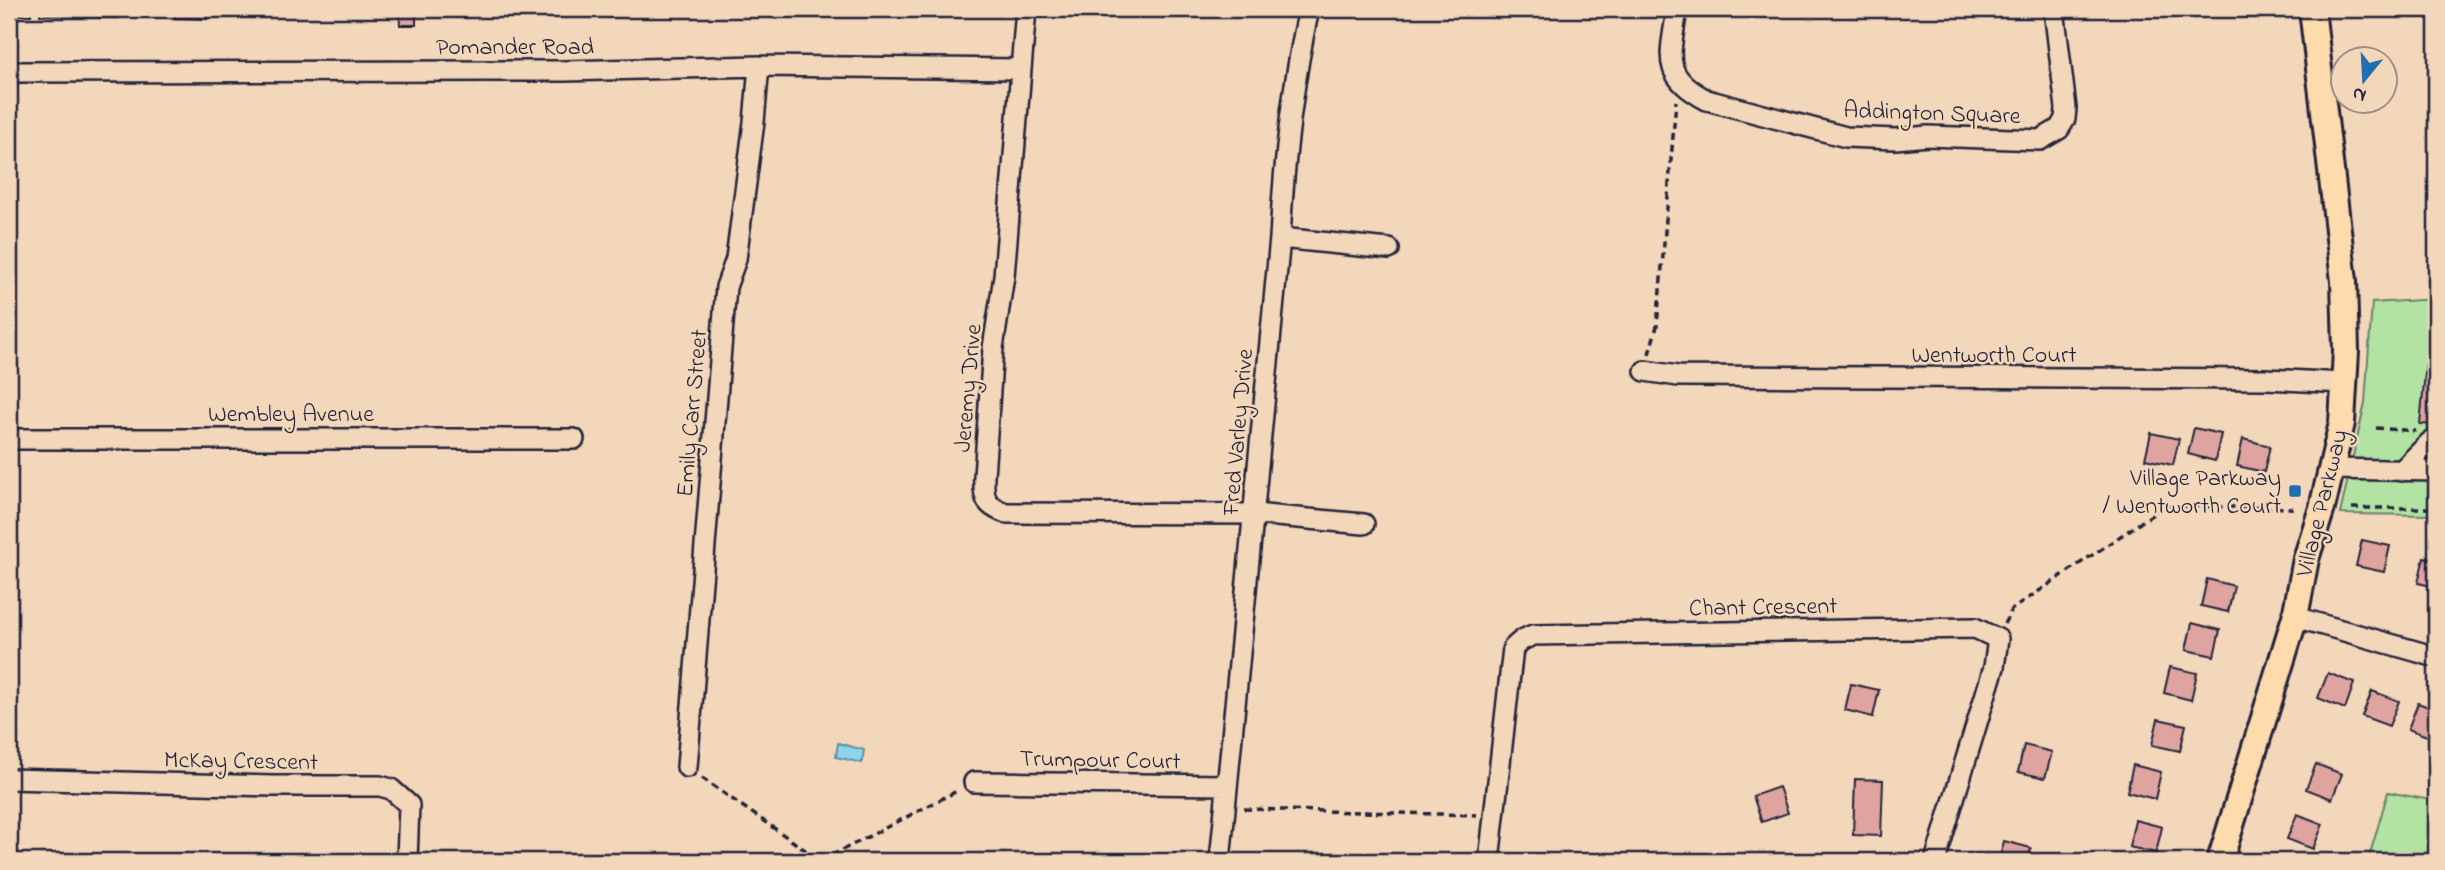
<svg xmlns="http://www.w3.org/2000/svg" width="2445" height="870" font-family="'Indie Flower',sans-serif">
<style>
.green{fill:#b3e3a2;stroke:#6a826e;stroke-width:2}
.water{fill:#8bd6ec;stroke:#618ea5;stroke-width:2}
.building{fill:#dfa4a0;stroke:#22223b;stroke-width:2}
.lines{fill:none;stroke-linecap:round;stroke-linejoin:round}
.minor-casing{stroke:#22223b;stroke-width:24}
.major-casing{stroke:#22223b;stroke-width:30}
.path{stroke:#22223b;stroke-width:3.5;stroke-dasharray:7 5;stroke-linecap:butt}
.minor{stroke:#f3d7ba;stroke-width:19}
.major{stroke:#fedbac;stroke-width:24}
.poi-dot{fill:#1f6fb2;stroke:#f3d7ba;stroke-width:2.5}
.labels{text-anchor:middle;stroke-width:5;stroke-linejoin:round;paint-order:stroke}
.street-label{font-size:24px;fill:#22223b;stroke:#f3d7ba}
.poi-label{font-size:24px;fill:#22223b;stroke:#f3d7ba;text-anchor:end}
</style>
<rect width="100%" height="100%" fill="#f3d7ba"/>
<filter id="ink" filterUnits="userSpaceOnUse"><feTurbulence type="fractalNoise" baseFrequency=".0143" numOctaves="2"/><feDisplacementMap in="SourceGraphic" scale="14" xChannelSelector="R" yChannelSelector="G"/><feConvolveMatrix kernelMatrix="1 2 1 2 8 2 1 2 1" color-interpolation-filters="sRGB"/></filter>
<g filter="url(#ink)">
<path class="green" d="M2436,299V515L2340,514L2365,403L2372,303Z
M2388,792L2436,801V861H2368Z"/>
<path class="water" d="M838,743L864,750L862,763L836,757Z"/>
<path class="building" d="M9,9H31V15H9Z
M40,9H72V16L40,15Z
M86,9H118V18L86,17Z
M128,9H160V16H128Z
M175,9H207V19L175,18Z
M399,9H433V15L416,14V25H400Z
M2426,363L2436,364V425L2420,424Z
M2194,428L2221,434L2215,461L2188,454Z
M2151,433L2179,439L2173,465L2145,459Z
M2243,439L2270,446L2264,472L2237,466Z
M2362,540L2390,546L2384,572L2356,566Z
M2424,557L2436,560V587L2418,583Z
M2207,579L2234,586L2228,612L2201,606Z
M2192,623L2220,630L2214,656L2186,650Z
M2170,667L2197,673L2191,700L2164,693Z
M2328,673L2354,683L2345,709L2318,698Z
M1851,684L1879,690L1873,717L1845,710Z
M2372,691L2399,701L2389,726L2362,716Z
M2418,703L2436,710L2435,739L2408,729Z
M2158,719L2186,725L2180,751L2152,745Z
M2024,745L2052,752L2045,778L2018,772Z
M2316,764L2342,774L2332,799L2306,789Z
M2133,765L2161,772L2155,799L2127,792Z
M1855,779L1883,780L1881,836L1853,835Z
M1779,787L1788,813L1762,822L1753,796Z
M2297,814L2323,824L2313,849L2287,839Z
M2135,820L2162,827L2156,853L2129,847Z
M2004,841L2031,848L2028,861H1999Z"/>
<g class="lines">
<defs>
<path id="minor" d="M1026,9L1004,276L993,348L984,476C983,498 985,506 1006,513L1254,514L1364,524
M1677,9C1671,55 1659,75 1707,100L1846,137L1895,139L1928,136L2040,140L2059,129L2065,119L2066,108L2054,9
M9,72L565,71L759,66L1020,69
M1280,238L1389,249
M1645,371L1678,376L2266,379L2344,383
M9,439H574
M2333,469L2436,471
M2401,471L2430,442L2436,441
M2295,617L2436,657
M687,767L726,287L736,259L754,122L759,66
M9,779L272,786H380L391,789L409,805L407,861
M974,782L1226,785
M1220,861L1280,238C1284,160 1292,85 1309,9
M1489,861L1513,648L1522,640L1533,635L1975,628L1998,639L1994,667L1935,861"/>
<path id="major" d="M2220,861L2295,617L2306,559L2322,508L2342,423L2346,351L2344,281L2312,9"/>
</defs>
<use href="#minor" class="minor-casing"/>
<use href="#major" class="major-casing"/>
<path class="path" d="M1649,354L1657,326L1676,101
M2376,428L2416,431
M2352,508H2436
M2004,624L2011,610L2165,506L2293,508
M702,778L821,861
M1244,809L1477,815
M821,861L959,790"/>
<use href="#minor" class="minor"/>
<use href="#major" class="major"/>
</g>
</g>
<rect class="poi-dot" x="2288" y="484" width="14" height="14" rx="3.5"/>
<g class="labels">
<g class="street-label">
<text x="515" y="54">Pomander Road</text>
<text transform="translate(1932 112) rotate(2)" y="8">Addington Square</text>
<text x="1994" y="362">Wentworth Court</text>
<text transform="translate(967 388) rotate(-85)" y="8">Jeremy Drive</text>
<text x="291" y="421">Wembley Avenue</text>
<text transform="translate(691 413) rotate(-85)" y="8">Emily Carr Street</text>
<text transform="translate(1237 432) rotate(-85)" y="8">Fred Varley Drive</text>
<text transform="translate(2321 503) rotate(-76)" y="8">Village Parkway</text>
<text transform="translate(1763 606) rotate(-1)" y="8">Chant Crescent</text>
<text transform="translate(1100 759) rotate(1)" y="8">Trumpour Court</text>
<text transform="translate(241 760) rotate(1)" y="8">McKay Crescent</text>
</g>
<g class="poi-label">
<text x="2281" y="485">Village Parkway<tspan x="2281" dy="28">/ Wentworth Court</tspan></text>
</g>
</g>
<rect width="2445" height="870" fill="none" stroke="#f3d7ba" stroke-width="35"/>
<rect x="18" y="18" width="2410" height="835" fill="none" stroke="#22223b" stroke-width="2.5" filter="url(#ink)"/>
<g transform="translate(2364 80) rotate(198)"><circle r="33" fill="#f3d7ba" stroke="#9f8f87" stroke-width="2"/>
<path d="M0-5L12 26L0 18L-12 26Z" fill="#1f6fb2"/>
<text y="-10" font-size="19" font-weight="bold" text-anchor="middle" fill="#22223b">N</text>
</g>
</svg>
